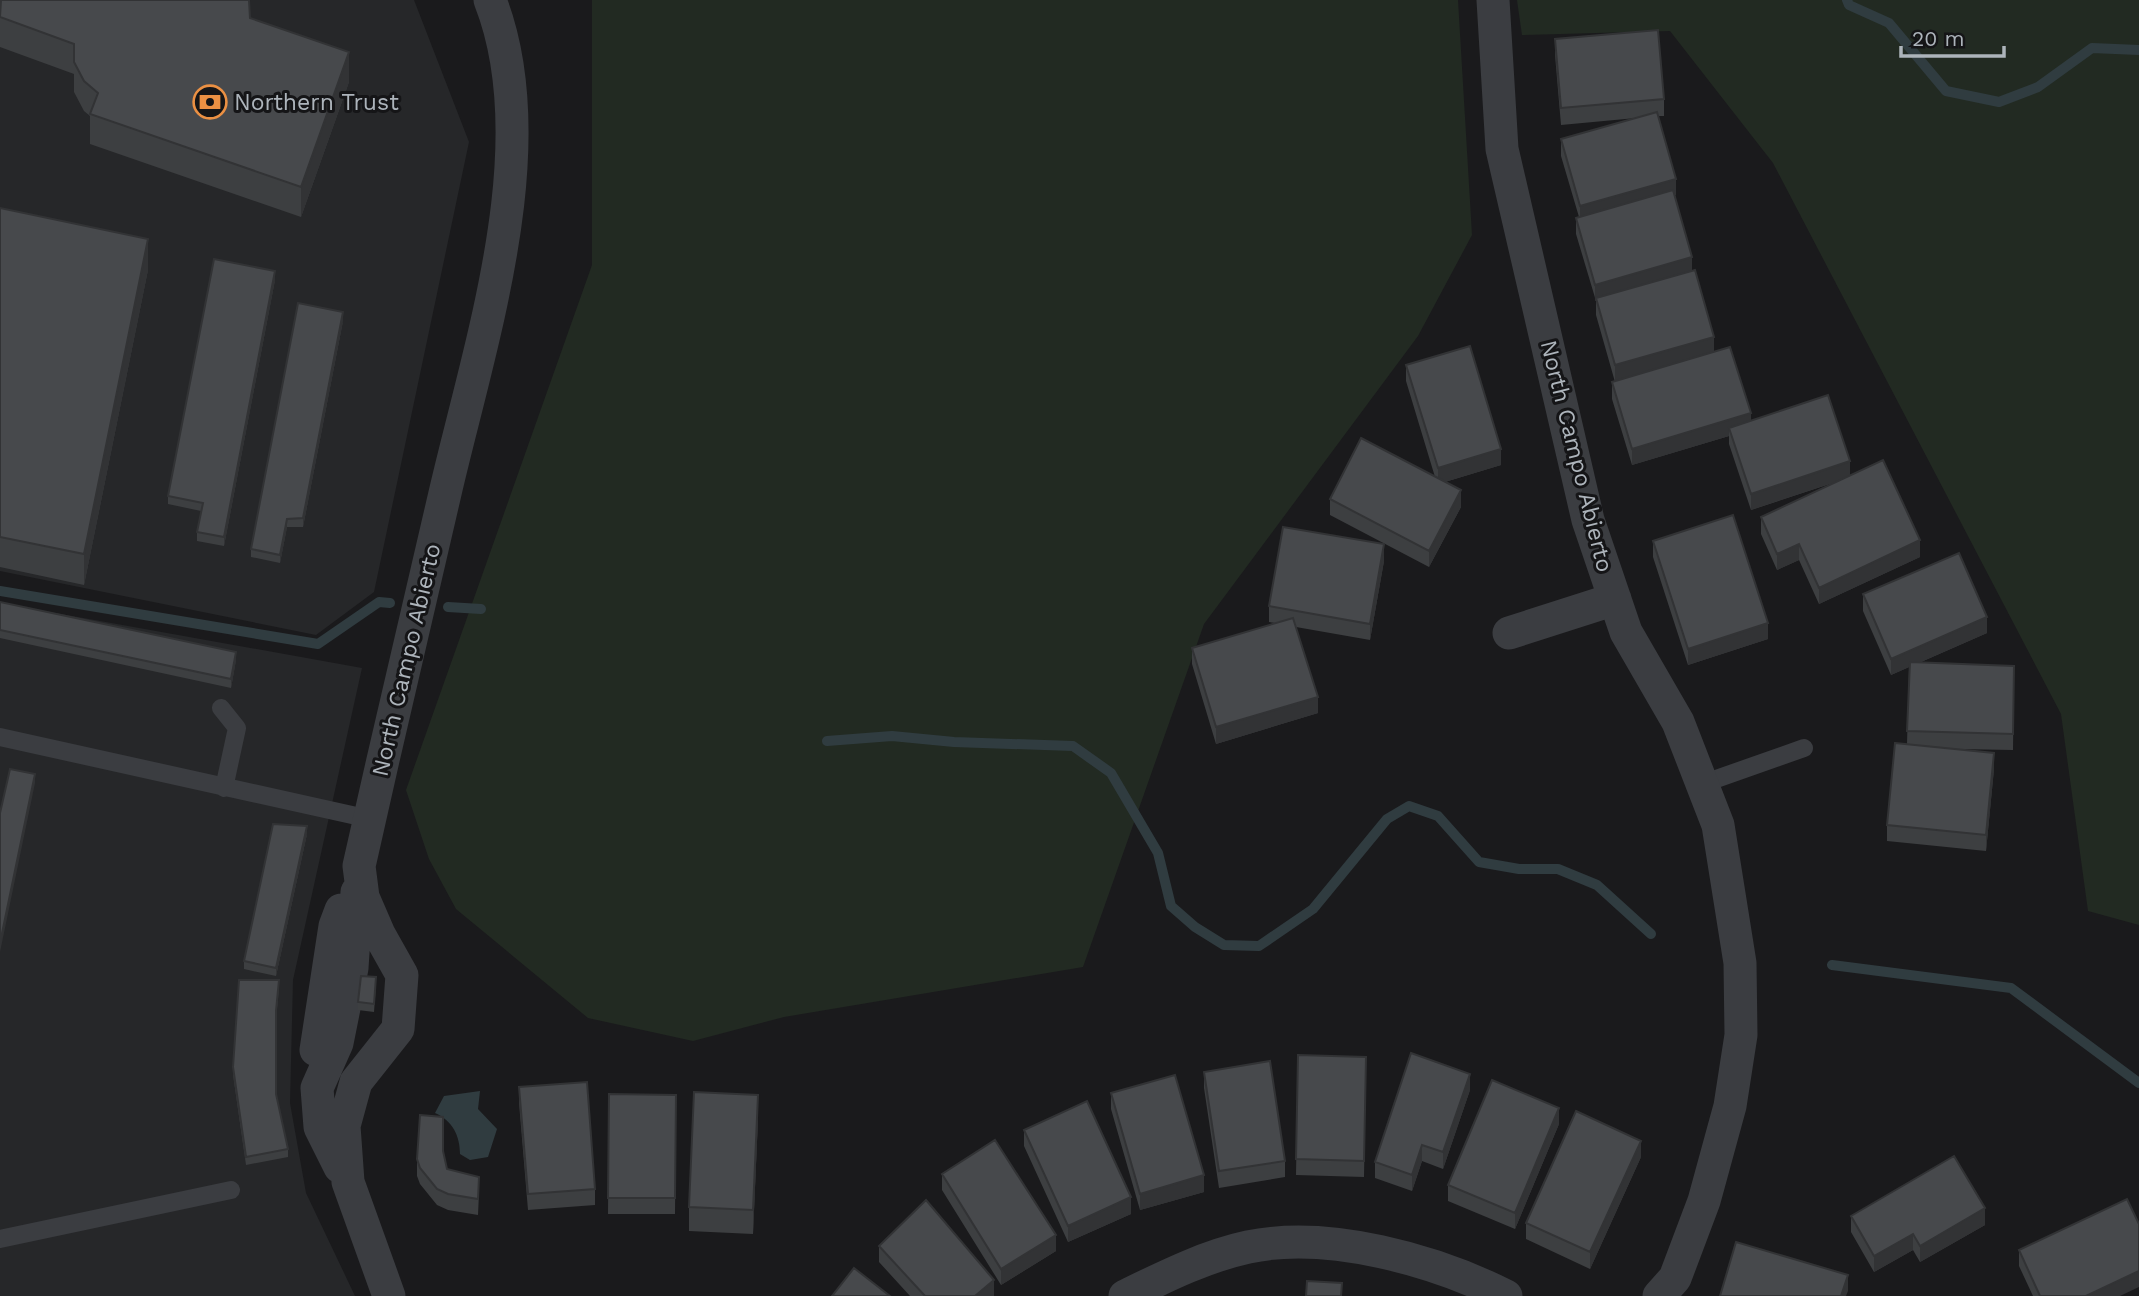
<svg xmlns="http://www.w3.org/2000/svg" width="2139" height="1296" font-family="'Work Sans',sans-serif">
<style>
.built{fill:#262729}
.green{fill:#222a22}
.water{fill:#303c40}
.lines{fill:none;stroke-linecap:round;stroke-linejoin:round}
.stream{stroke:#303c40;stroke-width:10}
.lane{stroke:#3b3d41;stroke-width:18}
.street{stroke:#3b3d41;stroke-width:33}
.wall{fill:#3d3f41}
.shaded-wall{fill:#323335}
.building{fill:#47494c;stroke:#323335;stroke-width:2}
.labels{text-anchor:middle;stroke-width:6;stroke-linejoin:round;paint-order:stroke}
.poi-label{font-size:23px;fill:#adb4bb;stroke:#151517;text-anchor:start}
.street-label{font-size:23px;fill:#adb4bb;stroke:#151517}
</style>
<rect width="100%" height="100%" fill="#1a1a1c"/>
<path class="built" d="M0,0H414L469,142L374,592L316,635L0,571Z
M0,603L362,668L293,980L290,1103L306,1193L355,1296H0Z"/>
<path class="green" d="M592,0H1458L1472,235L1418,336L1204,624L1083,967L784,1017L693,1041L588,1018L456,909L429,859L406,790L592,265Z
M1517,0H2139V925L2088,911L2061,714L1773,163L1670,31L1522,35Z"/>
<path class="water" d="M480,1091L478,1109L497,1129L488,1157L470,1160L460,1154C460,1136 453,1121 435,1113L444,1096Z"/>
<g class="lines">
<path class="stream" d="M1847,0L1849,5L1889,23L1946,91L1999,102L2038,87L2092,48L2139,50
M0,591L318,644L379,602L390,603
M448,607L481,609
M827,741L892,736L954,742L1073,746L1111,773L1158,853L1171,906L1195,927L1224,945L1259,946L1313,909L1387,819L1409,806L1438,816L1479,862L1519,869H1558L1597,885L1651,934
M1832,965L2011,988L2139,1083"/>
<path class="lane" d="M221,708L237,728L224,788
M0,737L370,819
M1702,784L1804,748
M0,1239L231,1190"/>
<path class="street" d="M1493,0L1502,149L1588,520L1626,632L1678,722L1718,825L1740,963L1741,1035L1730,1106L1704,1201L1675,1278L1659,1296
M1509,633L1615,599
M316,1050L335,926L341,910
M340,1167L320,1127L317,1088L337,1043L352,968L357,892
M389,1296L348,1182L344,1126L356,1082L398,1029L402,975L379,934L363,897L359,866C387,740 417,614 446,489C480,343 547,145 490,0
M1125,1296C1164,1277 1206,1256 1248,1247C1328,1230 1435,1260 1506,1296"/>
</g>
<path class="wall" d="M0,3L250,18L349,82L301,217L90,144V116L84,111L74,92V74L0,47Z
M1555,39L1664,99V116H1658L1676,195H1675L1692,271L1714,351L1751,420L1850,476L1920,557L1819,604L1799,560L1777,570L1761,534V517L1842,480L1751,510L1729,444V436L1632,465L1612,399V382H1615L1596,315V301L1576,234V218L1579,217L1561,156V139L1636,118L1561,125L1555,55Z
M0,208L148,270L84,585L0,567Z
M275,280L224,546L197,541V532L201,511L168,504V496Z
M343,321L303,527H287L280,563L251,557V549Z
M1406,365L1501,465L1445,482L1461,507L1429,567L1330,515V499L1435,477L1406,381Z
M1653,541L1768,639L1688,665L1653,557Z
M1384,561L1370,640L1296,627L1318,713L1216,744L1192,664V648L1275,623L1269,622V606Z
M1863,594L1987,633L1921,662L2014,666L2013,750L1954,749L1994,769L1986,851L1887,841V825L1907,744L1909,667L1891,675L1863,611Z
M0,602L236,660L231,688L0,638Z
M307,834L276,976L244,969V961Z
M376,985L374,1012L358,1010V1002Z
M279,988L276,1019V1094L288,1149V1157L246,1165L233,1075V1067Z
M1298,1055L1366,1057L1364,1177L1296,1175Z
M1204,1072L1285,1161V1177L1219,1188L1204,1088Z
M519,1087L595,1189V1205L528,1210L519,1103Z
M1470,1090L1443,1169L1422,1161L1412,1191L1375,1178V1162Z
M1111,1093L1204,1192L1140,1210L1111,1109Z
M609,1094L676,1095L675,1214H608Z
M758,1119L753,1234L689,1231V1207Z
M1559,1124L1515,1229L1448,1201V1185Z
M1024,1130L1131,1214L1068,1242L1024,1146Z
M443,1151L447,1169L479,1193L478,1215L448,1210L437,1205L420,1184L417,1176V1159Z
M1641,1157L1590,1269L1526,1239V1223Z
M942,1174L1056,1251L1001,1285L942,1190Z
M1851,1216L1985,1225L1920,1262L1913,1250L1874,1272L1851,1232Z
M879,1246L994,1296H910L879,1262Z
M2019,1250L2120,1296H2033L2019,1266Z"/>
<path class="shaded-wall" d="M349,52V82L301,217V187Z
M1676,179V195L1580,222V206Z
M148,239V270L84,585V554Z
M1692,257V273L1595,301V285Z
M275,271V280L224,546V537Z
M343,312V321L303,527V518Z
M1714,337V353L1615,382V365Z
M1751,413V429L1729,428V436L1632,465V449Z
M1501,449V465L1438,484V468Z
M1850,461V477L1751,510V494Z
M1461,490V507L1429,567V551Z
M287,519V527L280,563V555Z
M1920,540V557L1819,604V588Z
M1384,544V561L1370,640V624Z
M1799,544V560L1777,570V554Z
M1987,617V633L1891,675V659Z
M1768,623V639L1688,665V649Z
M236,652V660L231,688V679Z
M1318,697V713L1216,744V727Z
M1994,753V769L1986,851V835Z
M35,774V783L0,952V943Z
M307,826V834L276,976V968Z
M1470,1074V1090L1443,1169V1152Z
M758,1095V1119L753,1234V1210Z
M1559,1108V1124L1515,1229V1213Z
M1641,1141V1157L1590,1269V1252Z
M1422,1145V1161L1412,1191V1175Z
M1204,1175V1192L1140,1210V1194Z
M1131,1197V1214L1068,1242V1226Z
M1985,1208V1225L1920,1262V1246Z
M1913,1234V1250L1874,1272V1256Z
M1056,1235V1251L1001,1285V1269Z
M2139,1271V1287L2120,1296H2086Z
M1848,1275V1291L1846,1296H1841Z
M994,1280V1296H975Z"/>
<path class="building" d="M1,0H249L250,18L349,52L301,187L90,114L98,93L84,81L74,62V44L0,17Z
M1658,30L1664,99L1561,108L1555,39Z
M1657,112L1676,179L1580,206L1561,139Z
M1673,190L1692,257L1595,285L1576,218Z
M0,208L148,239L84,554L0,537Z
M214,259L275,271L224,537L197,532L203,503L168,496Z
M1695,270L1714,337L1615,365L1596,298Z
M298,303L343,312L303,518L287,519L280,555L251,549Z
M1470,346L1501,449L1438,468L1406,365Z
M1730,347L1751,413L1632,449L1612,382Z
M1828,395L1850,461L1751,494L1729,428Z
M1361,438L1461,490L1429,551L1330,499Z
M1883,460L1920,540L1819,588L1799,544L1777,554L1761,517Z
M1733,515L1768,623L1688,649L1653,541Z
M1283,527L1384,544L1370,624L1269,606Z
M1959,553L1987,617L1891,659L1863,594Z
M0,602L236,652L231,679L0,630Z
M1293,618L1318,697L1216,727L1192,648Z
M1910,662L2014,666L2013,734L1907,731Z
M1895,743L1994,753L1986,835L1887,825Z
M10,769L35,774L0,943V813Z
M273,824L307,826L276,968L244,961Z
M361,976L376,977L374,1004L358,1002Z
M239,980H279L276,1011V1094L288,1149L246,1157L233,1067Z
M1411,1053L1470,1074L1443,1152L1422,1145L1412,1175L1375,1162Z
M1298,1055L1366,1057L1364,1161L1296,1159Z
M1270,1061L1285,1161L1219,1171L1204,1072Z
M1175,1075L1204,1175L1140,1194L1111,1093Z
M1492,1080L1559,1108L1515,1213L1448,1185Z
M587,1082L595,1189L528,1194L519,1087Z
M694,1092L758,1095L753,1210L689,1207Z
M609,1094L676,1095L675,1198H608Z
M1087,1101L1131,1197L1068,1226L1024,1130Z
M1576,1111L1641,1141L1590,1252L1526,1223Z
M420,1115L443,1117V1151L447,1169L479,1177L478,1199L448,1194L437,1189L420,1168L417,1159Z
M995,1140L1056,1235L1001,1269L942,1174Z
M1954,1156L1985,1208L1920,1246L1913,1234L1874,1256L1851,1216Z
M2127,1199L2139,1224V1271L2086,1296H2040L2019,1250Z
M926,1200L994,1280L975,1296H925L879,1246Z
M1736,1242L1848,1275L1841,1296H1720Z
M854,1268L890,1296H832Z
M1307,1281L1342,1283L1341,1296H1306Z"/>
<defs>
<symbol id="bank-ring" viewBox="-11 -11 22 22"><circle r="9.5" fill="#151517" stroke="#eb9043" stroke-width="1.5"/><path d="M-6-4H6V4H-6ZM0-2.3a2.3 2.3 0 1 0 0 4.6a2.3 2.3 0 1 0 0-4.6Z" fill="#eb9043"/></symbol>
</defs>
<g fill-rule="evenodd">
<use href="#bank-ring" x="191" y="83" width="38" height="38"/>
</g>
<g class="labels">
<g class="poi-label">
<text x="234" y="110">Northern Trust</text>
</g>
<g class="street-label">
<text transform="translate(1577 456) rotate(76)" y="8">North Campo Abierto</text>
<text transform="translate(406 660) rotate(-77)" y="8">North Campo Abierto</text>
</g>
</g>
<path d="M1901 46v10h103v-10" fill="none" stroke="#adb4bb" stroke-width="3.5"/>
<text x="1912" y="46" font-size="21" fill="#adb4bb" stroke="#151517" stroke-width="5" paint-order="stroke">20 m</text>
</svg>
